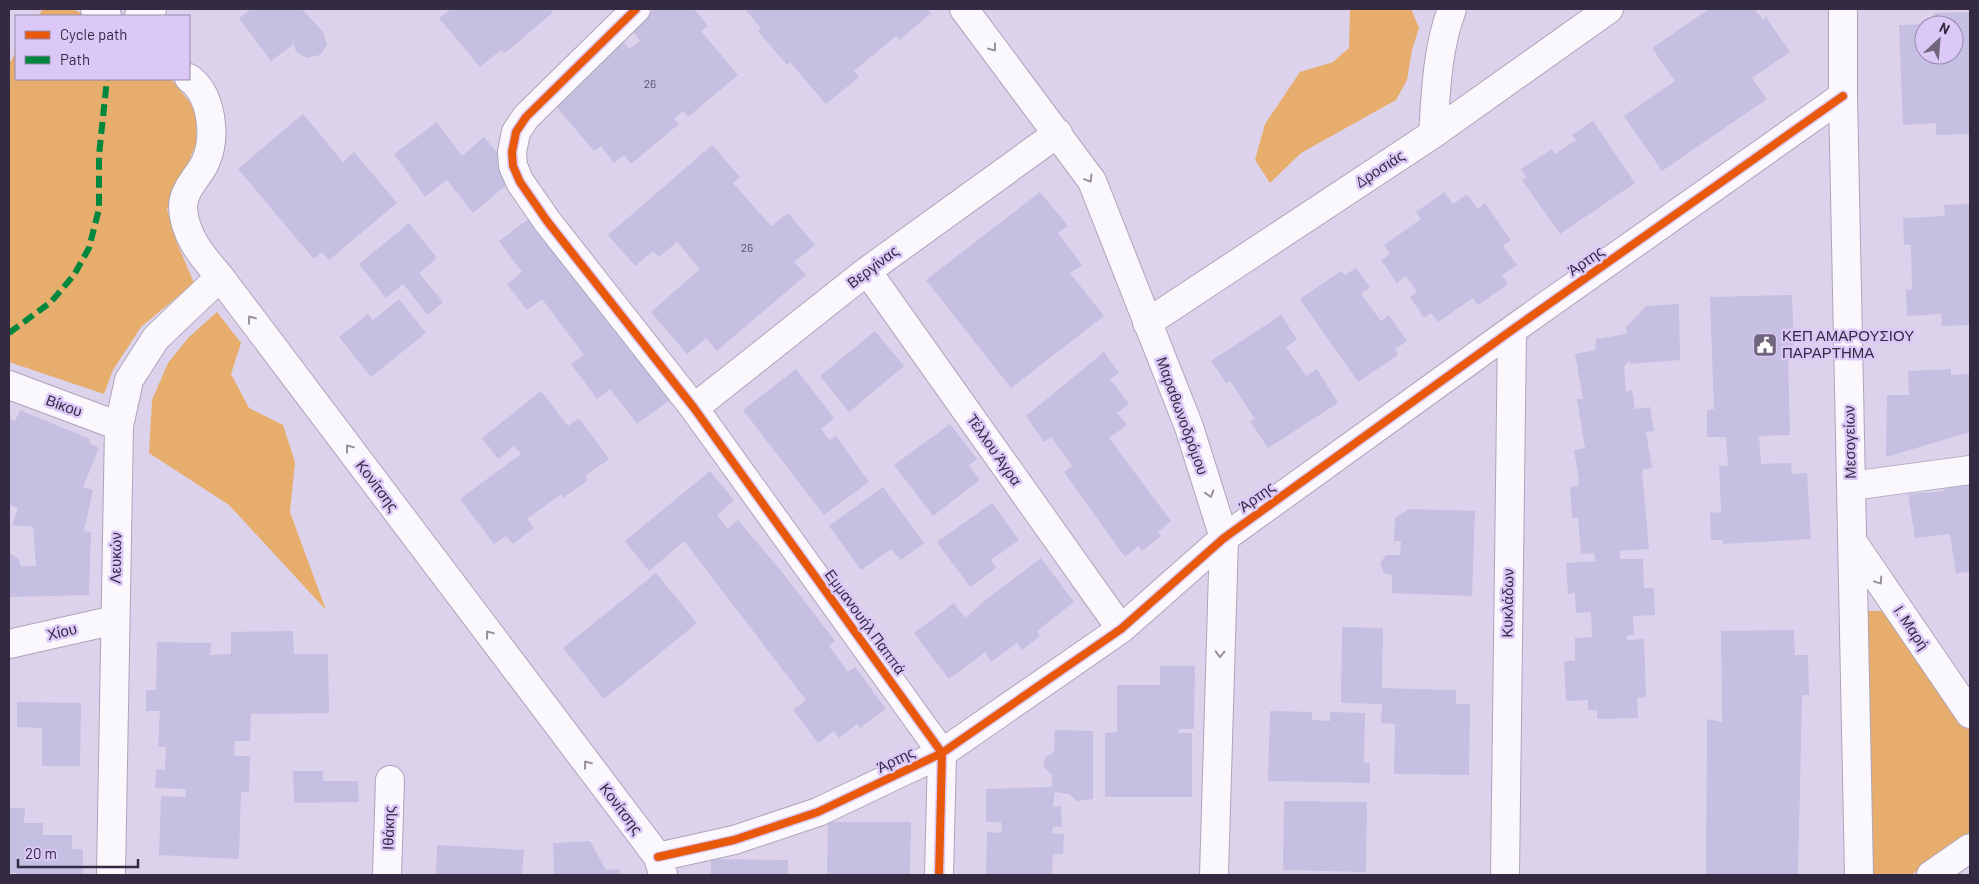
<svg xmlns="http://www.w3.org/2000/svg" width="1979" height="884" font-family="Barlow,sans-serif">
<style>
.green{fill:#e7ad6c}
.building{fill:#c5bfe1}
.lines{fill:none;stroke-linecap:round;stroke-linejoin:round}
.minor-casing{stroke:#aea4ba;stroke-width:30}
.minor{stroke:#faf8fc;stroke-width:28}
.quiet{stroke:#00873e;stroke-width:6;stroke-dasharray:12 6;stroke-linecap:butt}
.cycleway-casing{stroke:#dcc8f7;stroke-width:11}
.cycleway{stroke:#e8590c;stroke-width:8}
.oneway{stroke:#97919e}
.labels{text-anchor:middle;stroke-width:5;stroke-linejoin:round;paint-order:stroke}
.number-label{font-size:12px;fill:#584f69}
.street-label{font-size:15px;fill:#342a41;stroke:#dcc8f7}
.poi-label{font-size:15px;fill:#342a41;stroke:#dcc8f7;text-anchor:start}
</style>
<rect width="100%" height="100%" fill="#ddd2ec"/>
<path class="green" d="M43,9H73L86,16H38Z
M1350,9H1411L1419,28L1412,50L1407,80L1396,100L1301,153L1270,183L1255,160L1265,124L1300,72L1333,62L1349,48Z
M16,52V79H171L196,110V145L167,209L177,243L194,283L141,327L113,370L104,394L9,362V64Z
M217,312L241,343L231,374L249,408L283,425L295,462L290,512L326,610L229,505L149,453L152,400L168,363L189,337Z
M1864,611H1882L1900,626L1970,723V834L1911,875L1872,874Z"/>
<path class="building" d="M251,9H302L323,32L327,44L324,50L320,55L307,58L296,52L294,44L271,61L239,18Z
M451,9H550L553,12L505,53L501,50L480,67L439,18Z
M655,9H694L708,26L701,31L738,75L688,117L683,111L674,119L679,124L631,164L624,155L614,163L601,146L594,151L555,105L620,38L629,49L640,41L631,29Z
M745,9H927L931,13L900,40L896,36L854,71L859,77L826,104L790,62L787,65L758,31L761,28Z
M1709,9H1755L1763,20L1766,17L1790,52L1752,78L1767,99L1662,171L1624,116L1675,81L1652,48Z
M1970,12V134L1936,135V123L1903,125L1899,25L1924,24V55H1954V25H1934V13Z
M303,114L343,162L354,152L397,203L329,260L322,252L314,259L238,169Z
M1593,121L1635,183L1560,234L1522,180L1527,177L1521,169L1552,149L1555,154L1576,140L1572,135Z
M437,122L462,156L484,137L517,176L473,213L447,180L425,197L394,154Z
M712,145L740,177L733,183L771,226L788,213L815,245L794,262L806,275L717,351L706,338L687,354L651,312L700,269L677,242L659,257L653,251L635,266L608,235Z
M1040,192L1068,226L1058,233L1082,265L1070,273L1104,316L1011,388L926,280Z
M1444,192L1453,204L1467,194L1478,209L1485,203L1511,240L1503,246L1517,265L1502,275L1508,284L1478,305L1473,298L1438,322L1431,313L1424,318L1410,297L1417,292L1406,276L1397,283L1381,260L1390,254L1384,245L1421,219L1416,212Z
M1970,204V325L1942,326L1941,314L1907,316L1906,290L1912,289L1911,245H1904L1903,218L1945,216L1944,205Z
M537,213L675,396L637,424L610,389L597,399L571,364L584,355L542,299L527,310L507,284L522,272L499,241Z
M409,223L437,258L419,273L443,302L428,315L403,284L386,298L359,264Z
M1356,268L1370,287L1361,294L1381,321L1389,315L1407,341L1395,349L1398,355L1358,382L1300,299L1341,271L1345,275Z
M1792,295L1794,353L1788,352L1790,435L1759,436L1761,464L1791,463L1792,474L1807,473L1811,539L1723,544V540H1711L1710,513L1721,512L1719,466H1728L1726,437H1707V410L1714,409L1710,297Z
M399,299L426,333L371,377L339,337L368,314L373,320Z
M1679,304L1680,360L1630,364V360L1624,366L1626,392L1632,390L1635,409L1650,407L1654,431L1646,432L1652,468L1642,470L1649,549L1620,551V559H1643L1644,588H1654L1655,615L1633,616L1634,635L1627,636V640L1644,639L1646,697L1637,698L1638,718L1597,719V710H1588V700L1566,701L1564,661H1575V638L1592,637L1591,612L1576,613L1575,593L1568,594L1566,563L1595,561L1594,553L1581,554L1578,518H1572L1570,487L1578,486L1579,480L1574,450L1585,448L1577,399H1583L1575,354L1595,350L1596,339L1627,334L1626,327L1646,306Z
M1281,315L1297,339L1286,347L1306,376L1317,369L1338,403L1268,448L1250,421L1255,419L1230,381L1226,383L1211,361Z
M875,331L904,366L849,412L820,376Z
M1104,352L1119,373L1110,379L1129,404L1117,413L1127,425L1109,438L1171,521L1158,532L1161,536L1142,551L1138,546L1125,557L1064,472L1072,466L1051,437L1044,442L1026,416Z
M796,369L834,418L821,429L829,440L836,436L869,482L824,515L743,410Z
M1951,369V375L1969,374L1970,370V432L1886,457L1887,395H1909L1908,371Z
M541,391L568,426L579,418L609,459L585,476L588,480L563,498L561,494L527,519L534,528L513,544L506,536L494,544L460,499L521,454L514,446L498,459L482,438Z
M20,410L90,439L89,443L99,448L83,487L93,490L84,531L91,532L89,595L9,597V553L18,558L21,566H36L33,527L12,525L18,508L9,505V418L15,421Z
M950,424L977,459L969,465L980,480L933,516L894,465Z
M710,471L734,500L717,515L728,529L738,520L786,577L835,641L829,646L848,672L855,667L886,709L860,728L857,724L839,738L834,731L818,743L793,710L806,700L684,541L649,571L625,541Z
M1970,475V572L1956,573L1950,534L1915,538L1908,494L1945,491L1944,478Z
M883,487L924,543L901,560L891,549L861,570L829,526Z
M992,503L1019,540L991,560L996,568L970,587L937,542Z
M1409,509L1475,511L1472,596L1392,593V575L1384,573L1380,563L1386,555H1400L1401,541H1394L1395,518Z
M1041,558L1074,602L1037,631L1040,636L1022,650L1017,643L991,662L985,652L949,679L914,633L954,603L965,618L984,601Z
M656,573L697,623L604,699L563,648Z
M1342,627L1383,628L1382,688L1456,690V704H1470L1469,775L1394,774L1395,724L1381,723L1382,704L1341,703Z
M1794,630L1795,655H1808L1809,695H1802L1798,875H1706L1707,719L1722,722L1721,631Z
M293,631L294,654H328L329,713L251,714L250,741H235L234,756H250L249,792H241L239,859L159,855L161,796L186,797V789L155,788L156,769L165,770L166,747H158L160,711H146V690H156L157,642L211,643L210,655L231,654V632Z
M1160,666H1195L1194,729H1179L1178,733H1192V797H1105V733L1117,732V685H1160Z
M17,702L81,703L80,766H42V728L17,727Z
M1270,711L1312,712V720L1330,721V712L1365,713L1364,763H1370V783L1268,781Z
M1055,730L1093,731V799L1077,801L1069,794L1055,792L1053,807L1061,806L1062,827H1053L1052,833L1064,834L1063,854H1053L1052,875H986L987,832L1001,833L1002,828L1001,822H986V789L1052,787V775L1043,766L1046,757L1054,752Z
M293,771H323V781H358L359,802L294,803Z
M1284,801L1367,802L1366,872L1283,870Z
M9,808H25L24,823H43V835H72V849L83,850V875H16V873H9Z
M828,822H911L910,875H827Z
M590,841L606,870L620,869L621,875H554L553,843Z
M437,845L524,850L522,875H436Z
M711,859L788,860V875H711Z"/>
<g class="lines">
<defs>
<path id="minor" d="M95,9L107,16
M636,9L526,117L516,132L512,152L513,166L520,182L547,221L694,408L942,753L939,875
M964,9L1092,181L1189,427L1224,538L1214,875
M1843,9V96L1859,875
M139,16L152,9
M189,78C212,95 217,137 205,163C198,177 183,190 183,207C184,236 203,257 220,277L658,857L663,874
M1433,134C1436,91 1437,49 1452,9
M867,271L1121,629
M1147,323L1433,134L1609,9
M9,385L119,426
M694,408L867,271L1058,133
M1851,486L1970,470
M1852,541L1970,714
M9,644L115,620
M658,857L734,840L818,812L942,753L1121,629L1224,538L1512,330L1843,96
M111,875L119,426L129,380L156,338L220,277
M387,875L390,780
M1505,875L1512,330
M1931,875L1970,848"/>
</defs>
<use href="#minor" class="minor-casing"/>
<use href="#minor" class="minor"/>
<path class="quiet" d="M9,333L51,302L74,275L89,248L99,209V155L107,79"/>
<defs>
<path id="cycleway" d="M636,9L526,117L516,132L512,152L513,166L520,182L547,221L694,408L942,753L939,875
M658,857L734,840L818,812L942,753L1121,629L1224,538L1512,330L1843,96"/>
</defs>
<use href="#cycleway" class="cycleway-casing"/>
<use href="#cycleway" class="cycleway"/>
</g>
<defs><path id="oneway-chevron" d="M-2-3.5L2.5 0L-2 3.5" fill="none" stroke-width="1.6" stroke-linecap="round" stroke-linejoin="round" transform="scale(1.25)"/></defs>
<g class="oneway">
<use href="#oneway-chevron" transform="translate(993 48) rotate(53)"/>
<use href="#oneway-chevron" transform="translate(1089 179) rotate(59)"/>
<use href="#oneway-chevron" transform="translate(251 319) rotate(-127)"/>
<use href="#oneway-chevron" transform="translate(349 448) rotate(-127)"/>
<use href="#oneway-chevron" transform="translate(1210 494) rotate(73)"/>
<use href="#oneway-chevron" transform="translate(1879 581) rotate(56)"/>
<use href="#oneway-chevron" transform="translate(489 634) rotate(-127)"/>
<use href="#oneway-chevron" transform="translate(1220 654) rotate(92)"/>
<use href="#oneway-chevron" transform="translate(587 764) rotate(-127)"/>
</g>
<defs>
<symbol id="civic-square" viewBox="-11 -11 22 22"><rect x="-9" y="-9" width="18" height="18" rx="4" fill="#6f657d" stroke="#dcc8f7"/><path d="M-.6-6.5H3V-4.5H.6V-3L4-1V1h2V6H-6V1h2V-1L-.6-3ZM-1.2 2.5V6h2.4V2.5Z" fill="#fff"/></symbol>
</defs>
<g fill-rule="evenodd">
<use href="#civic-square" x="1751" y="331" width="28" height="28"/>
</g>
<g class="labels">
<g class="number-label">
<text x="650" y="88">26</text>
<text x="747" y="252">26</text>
</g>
<g class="street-label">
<text transform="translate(1380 169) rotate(-33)" y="5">Δροσιάς</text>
<text transform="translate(1586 261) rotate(-35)" y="5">Άρτης</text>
<text transform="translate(873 267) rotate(-37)" y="5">Βεργίνας</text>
<text transform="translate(64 406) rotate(20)" y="5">Βίκου</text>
<text transform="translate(1182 416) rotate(70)" y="5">Μαραθωνοδρόμου</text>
<text transform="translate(1850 442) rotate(-91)" y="5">Μεσογείων</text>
<text transform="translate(994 450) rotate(55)" y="5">Τέλλου Άγρα</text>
<text transform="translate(377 486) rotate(53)" y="5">Κονίτσης</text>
<text transform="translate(1257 497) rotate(-36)" y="5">Άρτης</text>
<text transform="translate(116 558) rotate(-89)" y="5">Λευκών</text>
<text transform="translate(1508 603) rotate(-89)" y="5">Κυκλάδων</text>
<text transform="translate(865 622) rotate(54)" y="5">Εμμανουήλ Παππά</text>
<text transform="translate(1911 628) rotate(56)" y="5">Ι. Μαρή</text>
<text transform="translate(62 632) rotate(-13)" y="5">Χίου</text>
<text transform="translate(896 760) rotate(-26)" y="5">Άρτης</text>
<text transform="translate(621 809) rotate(53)" y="5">Κονίτσης</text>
<text transform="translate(389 828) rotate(-88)" y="5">Ιθάκης</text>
</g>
<g class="poi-label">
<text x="1782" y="341">ΚΕΠ ΑΜΑΡΟΥΣΙΟΥ<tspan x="1782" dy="17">ΠΑΡΑΡΤΗΜΑ</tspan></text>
</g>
</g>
<rect width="1979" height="884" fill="none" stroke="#342a41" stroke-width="20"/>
<rect x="15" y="15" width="175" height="65" fill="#dcc8f7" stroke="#9989ae"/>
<rect x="25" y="31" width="25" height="8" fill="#e8590c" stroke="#9989ae"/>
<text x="60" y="40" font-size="15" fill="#342a41">Cycle path</text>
<rect x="25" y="56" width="25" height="8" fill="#00873e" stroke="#9989ae"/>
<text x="60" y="65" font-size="15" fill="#342a41">Path</text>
<g transform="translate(1939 40) rotate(26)"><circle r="24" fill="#dcc8f7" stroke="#9989ae"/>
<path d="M0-4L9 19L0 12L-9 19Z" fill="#6f657d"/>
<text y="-8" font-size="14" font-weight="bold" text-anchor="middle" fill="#342a41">N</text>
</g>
<path d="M18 859v8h120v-8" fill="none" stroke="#342a41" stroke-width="2.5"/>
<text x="25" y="859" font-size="15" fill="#342a41" stroke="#dcc8f7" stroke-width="4" paint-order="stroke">20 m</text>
</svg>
